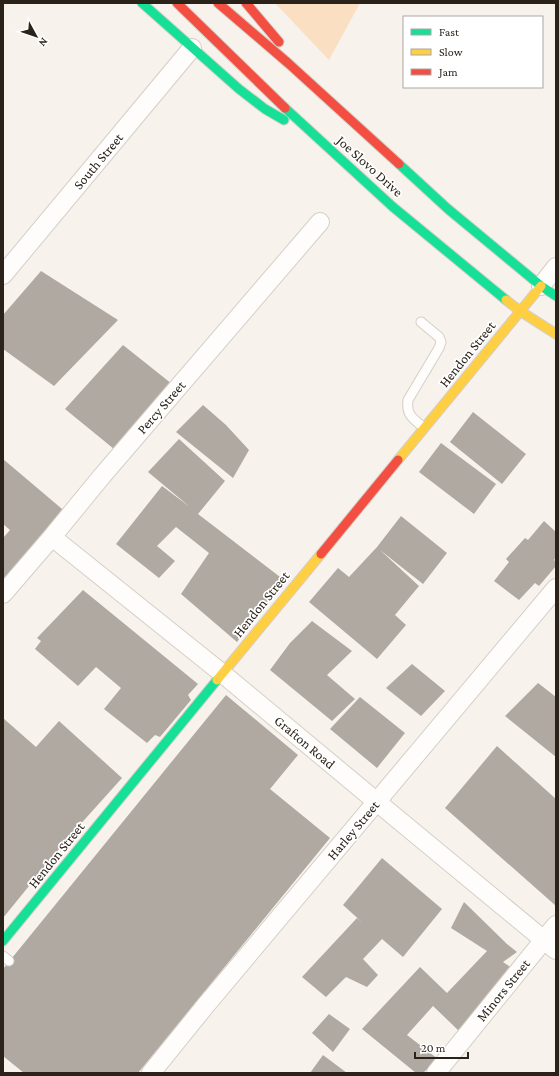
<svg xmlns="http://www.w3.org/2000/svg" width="559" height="1076" font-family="'Crimson Pro',serif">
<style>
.green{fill:#fadfc3}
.building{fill:#b0a9a2}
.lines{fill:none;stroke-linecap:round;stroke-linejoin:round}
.lane-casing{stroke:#d5cec6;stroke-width:11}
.street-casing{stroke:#d5cec6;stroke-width:20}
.fast-casing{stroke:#d5cec6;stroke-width:11}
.slow-casing{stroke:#d5cec6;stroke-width:11}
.jam-casing{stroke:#d5cec6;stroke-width:11}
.lane{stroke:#fefdfc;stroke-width:9}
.street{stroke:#fefdfc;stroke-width:18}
.fast{stroke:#16e098;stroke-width:9}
.slow{stroke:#ffcf43;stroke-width:9}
.jam{stroke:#f24e42;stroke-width:9}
.labels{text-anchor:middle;stroke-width:3.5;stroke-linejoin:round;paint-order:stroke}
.street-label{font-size:14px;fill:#2b2219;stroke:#fff}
</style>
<rect width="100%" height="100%" fill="#f7f2ec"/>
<path class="green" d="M275,3H360L329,60Z"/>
<path class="building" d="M41,271L118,320L54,386L3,349V315Z
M123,345L172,384L114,449L65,409Z
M203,405L226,425L249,450L233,478L176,432Z
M473,412L526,454L502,484L450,442Z
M179,439L225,481L198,514L284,580L237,642L181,594L209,553L176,527L157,546L175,561L159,578L116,544L162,486L190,507L148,472Z
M441,443L496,484L474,514L419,472Z
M3,459L68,514L3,590V538L10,530L3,524Z
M401,516L447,553L423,584L380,550L419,586L395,615L406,625L377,659L309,602L338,568L349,577L377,547Z
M544,521L556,532V557L554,560L556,562V566L539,586L535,583L519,600L494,581L509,562L506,559L525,538L528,540Z
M83,590L198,684L188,695L191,700L160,737L155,735L147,743L104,709L121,688L96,667L78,686L35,649L41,641L37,638Z
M312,621L352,651L327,675L355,699L332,721L270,670L290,643Z
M412,664L445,691L421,716L386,688Z
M538,683L556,697V757L505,716Z
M226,695L298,755L270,789L330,838L138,1073H24L3,1056V969Z
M360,697L405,733L377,768L330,729Z
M3,718L36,747L59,721L122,778L68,838L3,918Z
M497,746L556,799V906L445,808Z
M382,858L442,909L403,957L382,939L363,959L378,975L367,987L346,977L326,997L302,977L357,918L364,924L343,905Z
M464,902L507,944L517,952L503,962L512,968L459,1031L433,1006L407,1035L438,1059L423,1073H416L362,1029L420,967L447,993L487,951L451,928Z
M329,1014L350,1029L333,1052L312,1033Z
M323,1055L347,1073H310Z"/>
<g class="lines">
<defs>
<path id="lane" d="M421,322L439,337L441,342L439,348L408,400C406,416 413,418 424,428
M3,956L9,961"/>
<path id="street" d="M3,275L192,48
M541,286L556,267
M52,537L223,674L377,802L556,950
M3,594L52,537L102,476L320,222
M151,1073L206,1005L556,588
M436,1073L556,925"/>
<path id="fast" d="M142,3L239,89L265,109L284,120
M285,108L393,207L506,300
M399,164L448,209L541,286L556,296
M3,941L217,680"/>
<path id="slow" d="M506,300L520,311L556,334
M398,460L541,286
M217,680L321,554"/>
<path id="jam" d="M177,3L285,108
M218,3L288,63L399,164
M246,3L279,42
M321,554L398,460"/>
</defs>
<use href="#lane" class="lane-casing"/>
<use href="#street" class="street-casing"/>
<use href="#fast" class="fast-casing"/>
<use href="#slow" class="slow-casing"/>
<use href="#jam" class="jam-casing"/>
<use href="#lane" class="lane"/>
<use href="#street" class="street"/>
<use href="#fast" class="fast"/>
<use href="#slow" class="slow"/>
<use href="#jam" class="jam"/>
</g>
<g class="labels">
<g class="street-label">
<text transform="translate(98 161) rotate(-50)" y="5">South Street</text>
<text transform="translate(370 166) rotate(42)" y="5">Joe Slovo Drive</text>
<text transform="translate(467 354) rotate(-51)" y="5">Hendon Street</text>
<text transform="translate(161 407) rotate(-49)" y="5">Percy Street</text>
<text transform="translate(261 604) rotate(-51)" y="5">Hendon Street</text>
<text transform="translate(305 742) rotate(40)" y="5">Grafton Road</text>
<text transform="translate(353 830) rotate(-50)" y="5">Harley Street</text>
<text transform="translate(56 855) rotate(-51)" y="5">Hendon Street</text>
<text transform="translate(503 990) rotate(-51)" y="5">Minors Street</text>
</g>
</g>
<rect width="559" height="1076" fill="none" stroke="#2b2219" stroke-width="8"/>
<rect x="403" y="16" width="140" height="72" fill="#ffffff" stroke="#aaa7a3"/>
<rect x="411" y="29" width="20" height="6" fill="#16e098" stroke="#aaa7a3"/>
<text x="439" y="36" font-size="12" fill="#2b2219">Fast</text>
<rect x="411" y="49" width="20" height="6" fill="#ffcf43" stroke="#aaa7a3"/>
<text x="439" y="56" font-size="12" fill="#2b2219">Slow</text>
<rect x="411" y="69" width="20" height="6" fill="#f24e42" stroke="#aaa7a3"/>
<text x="439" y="76" font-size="12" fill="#2b2219">Jam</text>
<g transform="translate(36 36) rotate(130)" stroke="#ffffff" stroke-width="3" paint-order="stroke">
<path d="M0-3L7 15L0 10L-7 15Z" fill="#2b2219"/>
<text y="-6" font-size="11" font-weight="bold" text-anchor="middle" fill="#2b2219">N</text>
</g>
<path d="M415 1052v6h53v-6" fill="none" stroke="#2b2219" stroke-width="2"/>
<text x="421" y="1052" font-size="12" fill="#2b2219" stroke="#ffffff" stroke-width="3" paint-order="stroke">20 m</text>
</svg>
